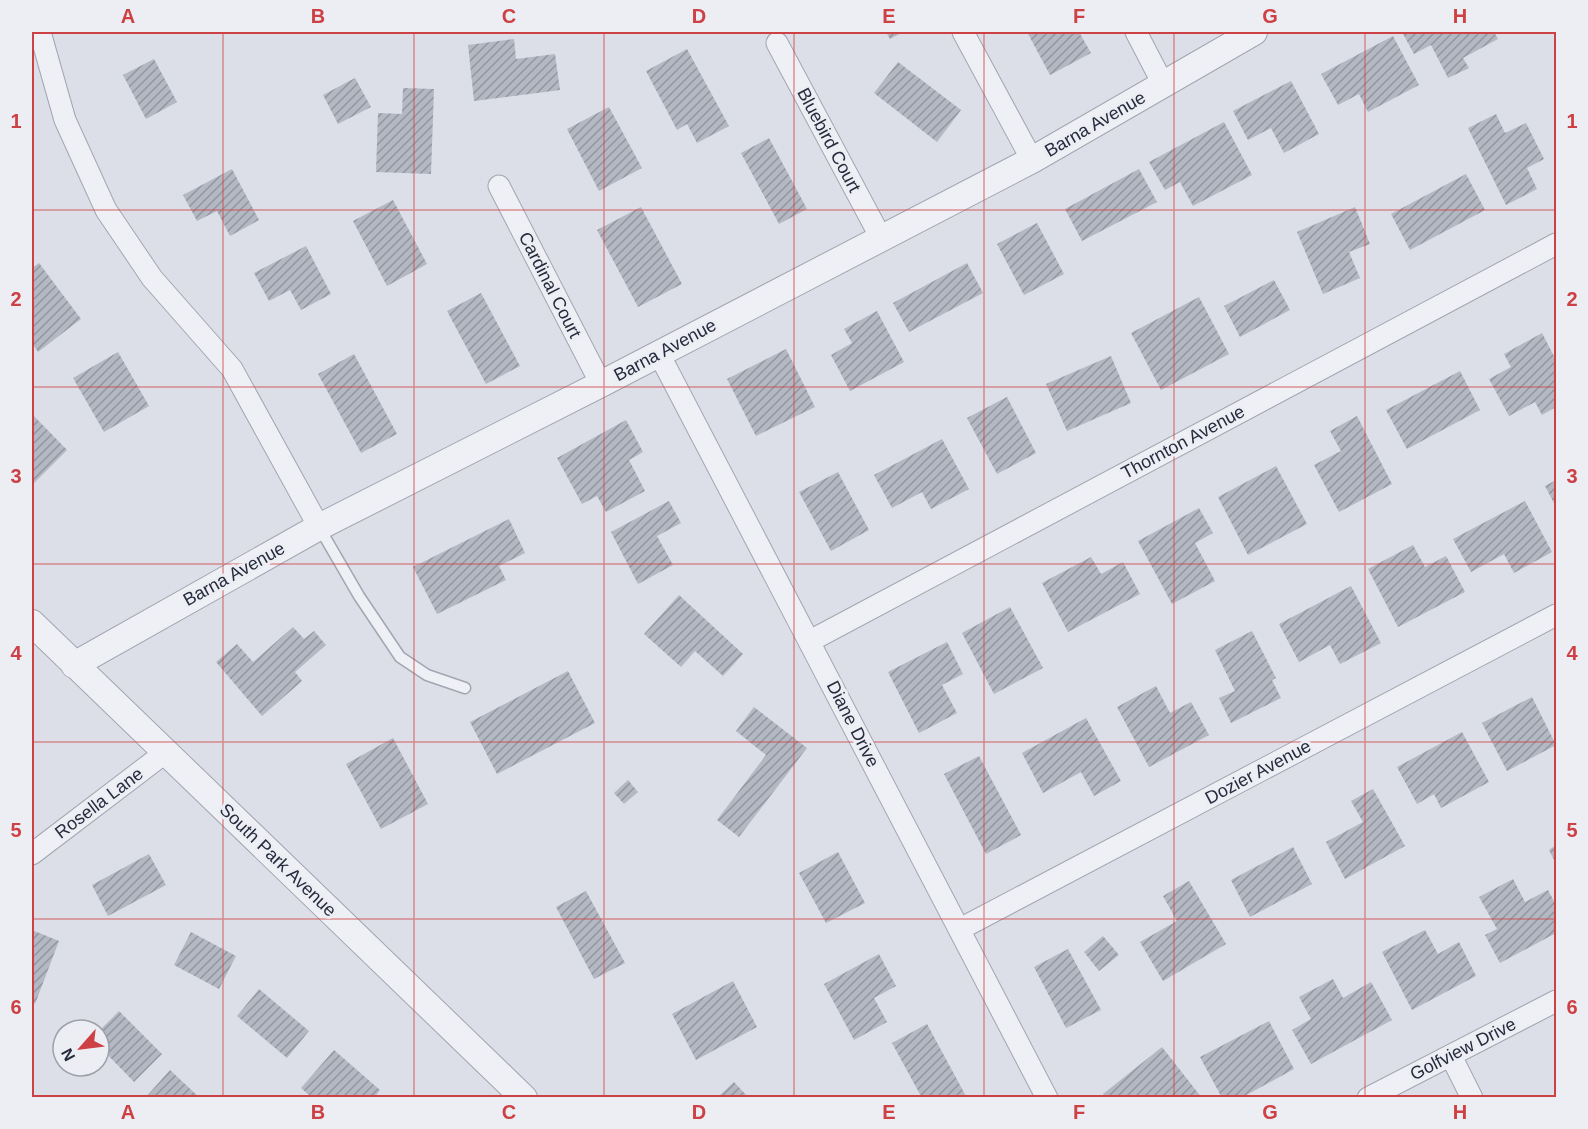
<svg xmlns="http://www.w3.org/2000/svg" width="1588" height="1129" font-family="Arial,sans-serif">
<style>
.building{fill:url(#building-hatch)}
.lines{fill:none;stroke-linecap:round;stroke-linejoin:round}
.service-casing{stroke:#a2a6b1;stroke-width:13}
.minor-casing{stroke:#a2a6b1;stroke-width:23}
.tertiary-casing{stroke:#a2a6b1;stroke-width:28}
.service{stroke:#eff0f5;stroke-width:10}
.minor{stroke:#eff0f5;stroke-width:21}
.tertiary{stroke:#eff0f5;stroke-width:26}
.grid{fill:none;stroke:#cd4044;stroke-width:1.5;stroke-opacity:0.55}
.labels{text-anchor:middle;stroke-width:6;stroke-linejoin:round;paint-order:stroke}
.street-label{font-size:18px;fill:#262c3d;stroke:#eceef4}
.neatline{fill:none;stroke:#cd4044;stroke-width:2}
.grid-label{font-size:20px;text-anchor:middle;font-weight:bold;fill:#cd4044}
</style>
<defs>
<pattern id="building-hatch" width="6" height="6" patternUnits="userSpaceOnUse" patternTransform="scale(1.5)"><rect width="6" height="6" fill="#b4b8c3"/><path d="M-1 1l2-2M0 6l6-6M5 7l2-2" fill="none" stroke="#9296a0"/></pattern>
</defs>
<rect width="100%" height="100%" fill="#dcdfe7"/>
<path class="building" d="M886,32H903L890,39Z
M1027,32H1079L1091,53L1050,75Z
M1402,32H1494L1498,39L1463,58L1469,68L1448,78L1431,45L1414,54Z
M1393,36L1419,85L1368,112L1359,94L1338,105L1321,74Z
M514,39L516,59L555,54L560,90L474,101L468,45Z
M687,49L729,126L697,143L687,124L677,130L646,71Z
M154,59L177,102L146,119L123,75Z
M898,62L961,110L937,142L874,93Z
M355,78L371,107L338,124L323,95Z
M1291,81L1319,134L1284,153L1271,128L1248,140L1233,111Z
M403,88L434,89L431,174L376,172L378,113L402,114Z
M609,107L642,168L599,191L567,129Z
M1496,114L1505,133L1526,123L1544,159L1527,168L1537,189L1506,205L1468,128Z
M1224,122L1252,175L1193,206L1180,182L1165,190L1149,162Z
M769,138L807,209L779,224L741,153Z
M232,169L259,220L230,236L217,211L197,221L183,195Z
M1139,169L1157,202L1082,241L1065,209Z
M1466,174L1485,210L1410,250L1391,214Z
M393,200L427,264L387,286L353,221Z
M641,207L682,284L638,307L597,230Z
M1355,207L1370,244L1349,252L1360,278L1323,294L1297,232Z
M1037,223L1064,274L1024,295L997,244Z
M306,246L331,294L301,310L290,290L269,301L254,273Z
M39,263L81,319L38,352L32,343V268Z
M967,263L983,293L909,332L893,303Z
M1274,280L1290,310L1240,337L1224,306Z
M481,293L520,366L486,384L447,311Z
M1199,297L1229,354L1161,390L1131,333Z
M877,311L904,362L850,391L831,355L852,343L844,329Z
M1542,333L1556,360V407L1542,415L1535,402L1509,416L1489,379L1511,367L1504,354Z
M786,349L815,407L756,436L727,379Z
M118,352L149,406L104,432L73,378Z
M354,354L397,434L361,453L318,374Z
M1111,356L1131,403L1067,431L1046,384Z
M1460,371L1480,410L1407,449L1386,410Z
M1007,397L1036,453L997,474L967,418Z
M32,414L67,450L32,485Z
M1357,416L1392,484L1339,512L1314,465L1341,451L1330,431Z
M626,420L643,452L629,460L645,491L606,512L597,496L582,504L557,458Z
M942,439L969,489L931,509L922,492L892,508L874,475Z
M1276,466L1307,524L1248,555L1218,497Z
M838,472L869,530L831,551L799,492Z
M1556,480V507L1545,486Z
M669,501L681,523L657,536L673,565L638,584L611,532Z
M1525,501L1552,552L1514,573L1504,554L1471,572L1453,539Z
M1199,508L1213,533L1195,543L1215,581L1172,604L1138,541Z
M509,519L525,553L499,566L506,580L437,614L413,567Z
M1413,545L1425,567L1446,556L1465,592L1398,627L1368,569Z
M1091,557L1101,574L1123,562L1140,594L1068,632L1042,583Z
M1351,586L1381,643L1340,664L1330,645L1299,662L1279,624Z
M679,595L743,654L723,676L695,651L681,667L644,634Z
M1010,607L1043,668L994,694L962,633Z
M293,627L304,639L314,631L326,645L295,672L302,681L262,716L216,662L237,644L253,662Z
M1252,631L1276,678L1272,680L1281,698L1231,723L1219,698L1235,691L1215,650Z
M947,642L963,674L942,685L957,713L919,733L888,672Z
M568,671L595,723L497,774L470,722Z
M1156,686L1170,713L1191,702L1209,735L1149,767L1117,707Z
M1532,697L1556,745L1507,771L1482,723Z
M754,707L807,748L739,837L717,820L766,755L736,731Z
M1086,718L1121,781L1094,796L1081,772L1043,793L1022,753Z
M1462,732L1489,782L1441,808L1434,794L1417,804L1397,767Z
M393,738L428,804L381,829L346,764Z
M979,756L1021,835L986,854L944,774Z
M628,780L638,792L624,804L614,793Z
M1373,789L1405,846L1345,879L1326,842L1363,822L1351,801Z
M1556,845V864L1549,850Z
M1293,847L1312,884L1250,917L1231,880Z
M838,852L865,903L826,923L799,873Z
M149,854L166,885L108,916L92,885Z
M1513,879L1525,902L1548,890L1556,905V933L1500,963L1485,935L1497,929L1479,897Z
M1189,881L1226,944L1163,981L1140,942L1177,921L1163,896Z
M586,891L625,963L594,979L556,907Z
M32,930L59,941L35,1004L32,1002Z
M1425,930L1438,954L1459,942L1476,976L1412,1010L1382,952Z
M191,932L236,956L219,989L174,965Z
M1103,936L1119,955L1099,971L1084,952Z
M1068,949L1101,1010L1066,1028L1034,967Z
M879,954L896,986L874,998L887,1022L854,1040L824,984Z
M1333,979L1343,998L1371,982L1392,1020L1311,1064L1292,1030L1311,1019L1299,997Z
M733,981L757,1027L696,1060L672,1014Z
M259,989L309,1031L287,1058L237,1016Z
M119,1011L162,1054L134,1082L99,1046V1031Z
M1269,1021L1294,1069L1241,1098H1222L1200,1057Z
M927,1024L967,1098H922L892,1043Z
M1162,1047L1202,1098H1106L1103,1094Z
M334,1050L380,1090L374,1098H312L301,1088Z
M170,1070L200,1098H145Z
M734,1082L749,1098H717Z"/>
<g class="lines">
<defs>
<path id="service" d="M319,527L359,596L400,657L427,675L465,688"/>
<path id="minor" d="M40,32L65,120L106,210L152,278L232,369L319,527
M963,32L1032,160
M1136,32L1163,84
M777,43L881,238
M499,186L601,384
M658,352L1047,1098
M810,641L1556,244
M32,854L166,752
M960,929L1556,615
M1451,1056L1472,1098
M1368,1098L1556,1001"/>
<path id="tertiary" d="M32,623L524,1098
M74,665L319,527L601,384L1032,160L1254,32"/>
</defs>
<use href="#service" class="service-casing"/>
<use href="#minor" class="minor-casing"/>
<use href="#tertiary" class="tertiary-casing"/>
<use href="#service" class="service"/>
<use href="#minor" class="minor"/>
<use href="#tertiary" class="tertiary"/>
</g>
<path class="grid" d="M223,32V1098M414,32V1098M604,32V1098M794,32V1098M984,32V1098M1174,32V1098M1365,32V1098M32,210H1556M32,387H1556M32,564H1556M32,742H1556M32,919H1556"/>
<g class="labels">
<g class="street-label">
<text transform="translate(1095 124) rotate(-30)" y="6">Barna Avenue</text>
<text transform="translate(829 140) rotate(62)" y="6">Bluebird Court</text>
<text transform="translate(550 285) rotate(63)" y="6">Cardinal Court</text>
<text transform="translate(665 350) rotate(-28)" y="6">Barna Avenue</text>
<text transform="translate(1183 442) rotate(-28)" y="6">Thornton Avenue</text>
<text transform="translate(234 574) rotate(-29)" y="6">Barna Avenue</text>
<text transform="translate(853 724) rotate(63)" y="6">Diane Drive</text>
<text transform="translate(1258 772) rotate(-28)" y="6">Dozier Avenue</text>
<text transform="translate(99 803) rotate(-37)" y="6">Rosella Lane</text>
<text transform="translate(278 860) rotate(44)" y="6">South Park Avenue</text>
<text transform="translate(1463 1049) rotate(-27)" y="6">Golfview Drive</text>
</g>
</g>
<rect width="1588" height="1129" fill="none" stroke="#eceef4" stroke-width="66"/>
<g transform="translate(81 1048) rotate(242)"><circle r="28" fill="#eceef4" stroke="#9da0ab" stroke-width="1.5"/>
<path d="M0-4.5L10 22L0 15L-10 22Z" fill="#cd4044"/>
<text y="-9" font-size="16" font-weight="bold" text-anchor="middle" fill="#262c3d">N</text>
</g>
<rect x="33" y="33" width="1522" height="1063" class="neatline"/>
<g class="grid-label">
<text x="128" y="23">A</text>
<text x="318" y="23">B</text>
<text x="509" y="23">C</text>
<text x="699" y="23">D</text>
<text x="889" y="23">E</text>
<text x="1079" y="23">F</text>
<text x="1270" y="23">G</text>
<text x="1460" y="23">H</text>
<text x="16" y="128">1</text>
<text x="1572" y="128">1</text>
<text x="16" y="306">2</text>
<text x="1572" y="306">2</text>
<text x="16" y="483">3</text>
<text x="1572" y="483">3</text>
<text x="16" y="660">4</text>
<text x="1572" y="660">4</text>
<text x="16" y="837">5</text>
<text x="1572" y="837">5</text>
<text x="16" y="1014">6</text>
<text x="1572" y="1014">6</text>
<text x="128" y="1119">A</text>
<text x="318" y="1119">B</text>
<text x="509" y="1119">C</text>
<text x="699" y="1119">D</text>
<text x="889" y="1119">E</text>
<text x="1079" y="1119">F</text>
<text x="1270" y="1119">G</text>
<text x="1460" y="1119">H</text>
</g>
</svg>
